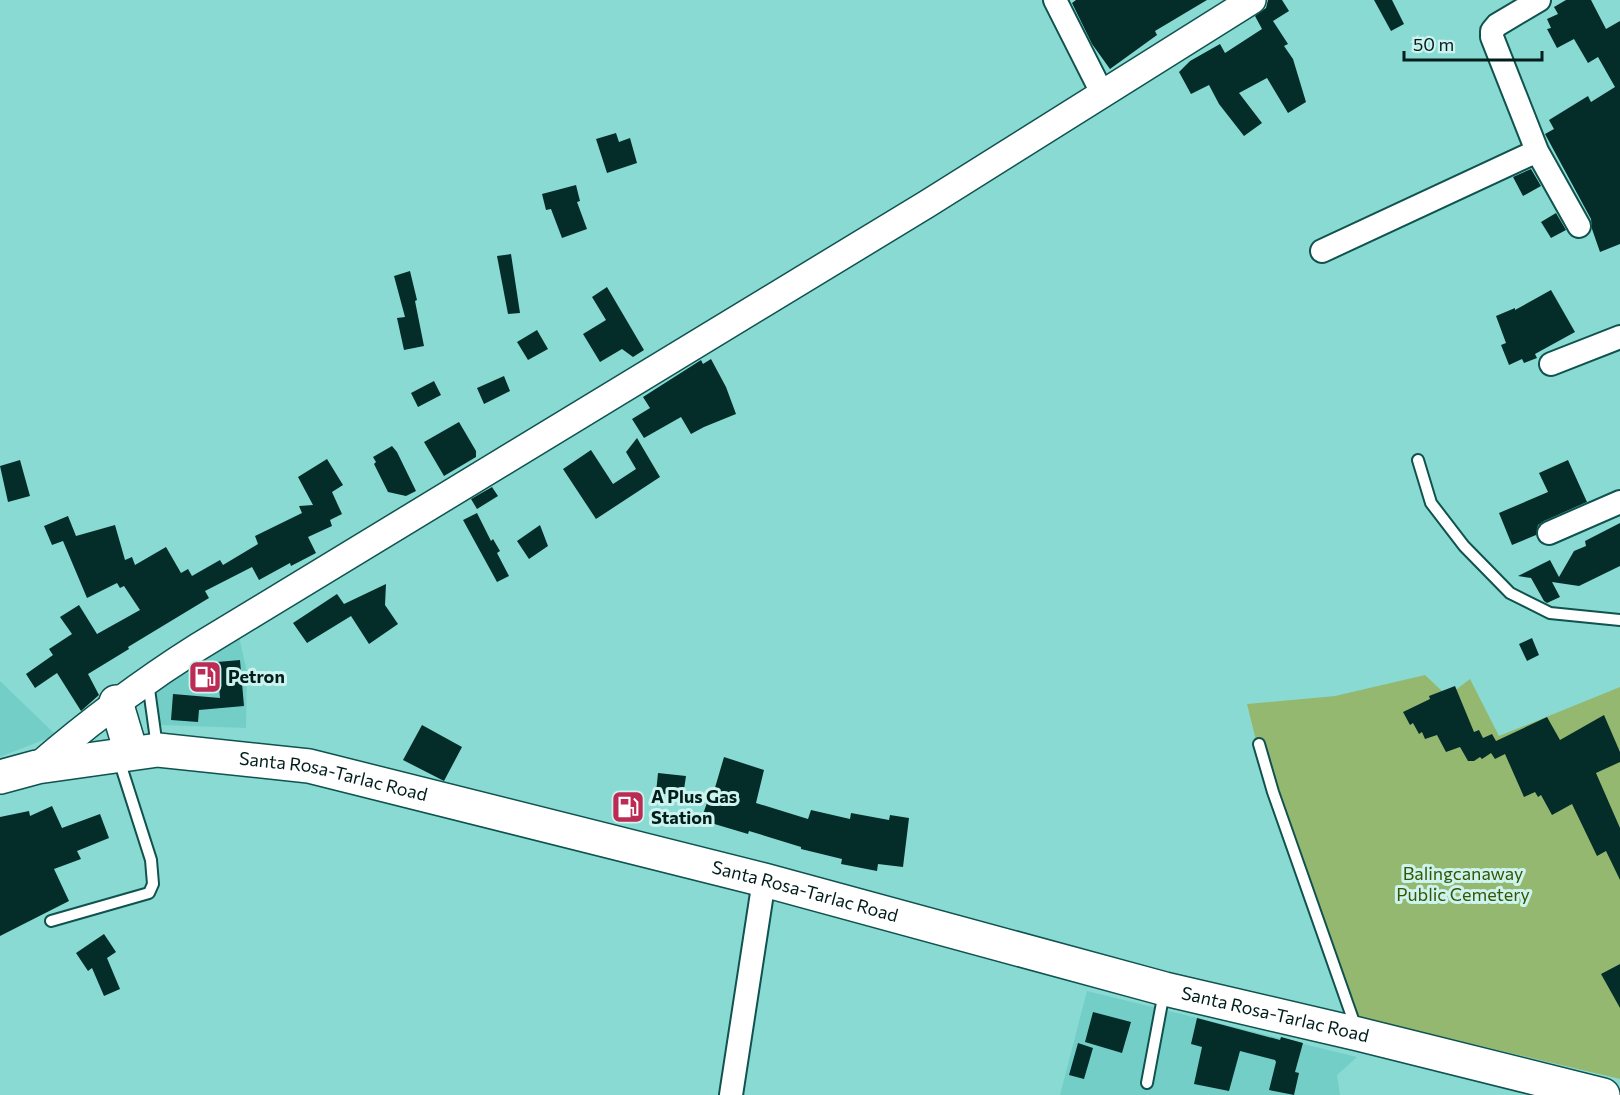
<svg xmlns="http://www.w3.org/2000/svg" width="1620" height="1095" font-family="Commissioner,sans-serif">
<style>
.built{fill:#74cec8}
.green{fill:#95b870}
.building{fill:#042d2a}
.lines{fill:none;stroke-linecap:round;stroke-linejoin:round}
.service-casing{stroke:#0f524e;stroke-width:14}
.minor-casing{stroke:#0f524e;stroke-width:26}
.tertiary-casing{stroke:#0f524e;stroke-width:30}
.trunk-casing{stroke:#0f524e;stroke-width:36}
.service{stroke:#fff;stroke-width:10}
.minor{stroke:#fff;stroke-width:22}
.tertiary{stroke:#fff;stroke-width:27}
.trunk{stroke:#fff;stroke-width:33}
.labels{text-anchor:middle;stroke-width:6;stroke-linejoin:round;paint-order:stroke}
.poi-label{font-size:18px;font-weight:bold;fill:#001e1c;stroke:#cdf3ef;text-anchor:start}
.street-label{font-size:18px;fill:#001e1c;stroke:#cdf3ef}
.park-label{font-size:18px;fill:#355500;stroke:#cdf3ef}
</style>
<rect width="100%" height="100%" fill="#8adad4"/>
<path class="built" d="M238,632L247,672L246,728L160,725L155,683Z
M0,681L56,735L0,757Z
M1087,991L1357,1057L1337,1075L1340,1095H1060Z"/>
<path class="green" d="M1425,675L1442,691H1454L1470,679L1499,736L1620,687V1079L1346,1014L1268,789L1247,704L1335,696Z"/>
<path class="building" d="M1076,0H1207L1155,31L1157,35L1110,69L1092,44L1072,3Z
M1268,0H1282L1289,11L1273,21L1288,44L1284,46L1293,59L1306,102L1288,113L1267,78L1239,93L1262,123L1244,136L1219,104L1209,85L1191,94L1179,72L1190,61L1220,44L1225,53L1262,29L1255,16L1266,8Z
M1374,0H1392L1404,24L1391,31Z
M1566,0H1591L1606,29L1620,21V244L1600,252L1592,229L1591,219L1545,134L1554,129L1549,120L1588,96L1591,102L1615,87L1598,57L1588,63L1574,39L1557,48L1547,29L1551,28L1547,19L1558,14L1554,7Z
M616,133L619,142L630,138L637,163L607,173L596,139Z
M1531,169L1541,186L1523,196L1513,177Z
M576,185L580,201L577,202L587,229L562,238L551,209L546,210L542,194Z
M1556,213L1566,230L1551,238L1541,222Z
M511,254L520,313L508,314L497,256Z
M410,271L417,300L415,301L424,346L404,350L397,318L405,317L394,276Z
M607,287L644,350L633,357L622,349L600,362L583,334L606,320L592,297Z
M1551,290L1575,332L1535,354L1537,358L1524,363L1522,359L1509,365L1501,345L1506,343L1496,316L1515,308V310Z
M537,330L548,349L528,360L517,342Z
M711,359L726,387L736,414L704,427L691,434L681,417L644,438L632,419L650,408L643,397L701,360L703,364Z
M504,376L510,391L484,404L477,388Z
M434,381L441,395L418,407L411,393Z
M459,422L476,451V457L444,476L424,442Z
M637,438L660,477L596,519L563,469L591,450L613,484L636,469L626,452Z
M392,446L397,452L416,491L406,496L388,492L374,464L376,462L373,457Z
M327,459L343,485L332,492L342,514L330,520L332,526L308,537L316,553L291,566L290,563L259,580L252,567L205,591L209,598L128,647L129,649L88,674L99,695L81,711L57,673L35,688L26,674L53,655L49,649L72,634L60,617L79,605L97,634L140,610L124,586L120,588L117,583L87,598L63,541L52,545L44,526L68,516L76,536L115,525L125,560L132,557L135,565L166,547L181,573L188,569L192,576L220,560L223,565L258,544L255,536L302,513L299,506L313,505L298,477Z
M20,460L30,496L8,502L0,466Z
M1568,460L1587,502L1544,521L1538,525L1536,535L1512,545L1499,513L1548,492L1539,473Z
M492,487L498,496L477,509L471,499Z
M477,513L491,541L493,539L500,551L497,553L509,576L497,582L463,520Z
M1620,523V566L1579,586L1552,582L1560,597L1547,603L1544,601L1531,578L1518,576L1550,560L1559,577L1574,551L1586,546L1585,541Z
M540,525L548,546L529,559L517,541Z
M386,584L385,605L398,624L369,644L351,616L307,643L293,623L337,594L344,604Z
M1532,638L1539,655L1527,661L1519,644Z
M240,660L244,706L199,710L198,722L171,720L173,694L220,698L217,662Z
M1455,686L1474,732L1479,730L1483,738L1492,734L1496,741L1547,717L1560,740L1604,715L1620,752V762L1596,773L1620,828V880L1606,851L1597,856L1572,804L1552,815L1541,795L1538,797L1535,792L1524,797L1505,754L1495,759L1491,753L1482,759L1480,757L1474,761H1468L1460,747L1446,752L1437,735L1425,739L1422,732L1419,734L1413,723L1410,725L1403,712L1430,699L1429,696Z
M422,725L462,747L444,781L403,760Z
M724,757L764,770L756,803L808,819L811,810L850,819L851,813L889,820L890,815L909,818L903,867L878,864L877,871L841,864L842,859L801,849V847L749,831L748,834L701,820L709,797L712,798Z
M658,773L686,776L683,796L656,793Z
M622,798L637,802L634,816L619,813Z
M52,806L62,828L100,814L109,838L77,851L81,859L54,869L69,901L0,936V817L29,811L30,816Z
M104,934L116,952L107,958L120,989L104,996L92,968L88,971L76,953Z
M1620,964V1008L1601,974Z
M1093,1012L1131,1022L1122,1053L1085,1042Z
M1197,1018L1280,1040L1281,1037L1303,1043L1295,1072L1299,1073L1294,1095L1269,1090L1276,1062L1275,1060L1240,1051L1229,1091L1194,1084L1202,1047L1191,1044Z
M1078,1043L1093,1048L1084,1079L1069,1075Z"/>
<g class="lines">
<defs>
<path id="service" d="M1418,460L1431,503L1464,546L1510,593L1550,613L1620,620
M148,682L157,747
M1259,744L1273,792L1356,1028
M51,921L149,893L153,884L151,860L119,760
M1147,1083L1164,992"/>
<path id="minor" d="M1055,0L1103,95
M1537,151L1579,226
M1322,251L1537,151L1492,37V31L1497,25L1539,0
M1551,364L1620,337
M1549,533L1620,502
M731,1095L764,880"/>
<path id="tertiary" d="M37,767C88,723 141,683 198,647L927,204L1252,0"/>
<g id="trunk">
<path d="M116,702L131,752"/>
<path id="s1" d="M0,777L37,767L158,750L309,766L764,880L1165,989L1358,1034L1603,1095"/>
</g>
</defs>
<use href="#service" class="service-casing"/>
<use href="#minor" class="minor-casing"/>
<use href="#tertiary" class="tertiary-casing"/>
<use href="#trunk" class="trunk-casing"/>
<use href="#service" class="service"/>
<use href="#minor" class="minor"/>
<use href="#tertiary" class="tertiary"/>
<use href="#trunk" class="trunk"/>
</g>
<defs>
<symbol id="fuel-square" viewBox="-11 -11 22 22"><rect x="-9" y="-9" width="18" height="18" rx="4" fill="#bb2b54" stroke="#cdf3ef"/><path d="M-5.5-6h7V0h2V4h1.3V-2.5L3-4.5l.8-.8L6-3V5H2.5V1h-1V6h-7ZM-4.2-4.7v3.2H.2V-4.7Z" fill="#fff"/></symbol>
</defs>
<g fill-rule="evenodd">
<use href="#fuel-square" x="186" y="658" width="38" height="38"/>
<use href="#fuel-square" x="609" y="788" width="38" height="38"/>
</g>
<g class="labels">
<g class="poi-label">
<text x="228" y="683">Petron</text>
<text x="651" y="803">A Plus Gas<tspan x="651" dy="21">Station</tspan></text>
</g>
<g class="street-label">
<text dy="6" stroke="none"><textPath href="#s1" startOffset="338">Santa Rosa-Tarlac Road</textPath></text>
<text dy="6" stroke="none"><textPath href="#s1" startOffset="824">Santa Rosa-Tarlac Road</textPath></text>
<text dy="6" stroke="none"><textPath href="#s1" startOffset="1310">Santa Rosa-Tarlac Road</textPath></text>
</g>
<g class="park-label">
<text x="1463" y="880">Balingcanaway<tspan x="1463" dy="21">Public Cemetery</tspan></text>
</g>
</g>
<path d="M1404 51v9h138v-9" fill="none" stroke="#001e1c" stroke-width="3"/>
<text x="1413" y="51" font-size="18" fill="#001e1c" stroke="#cdf3ef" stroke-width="4.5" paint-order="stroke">50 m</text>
</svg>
